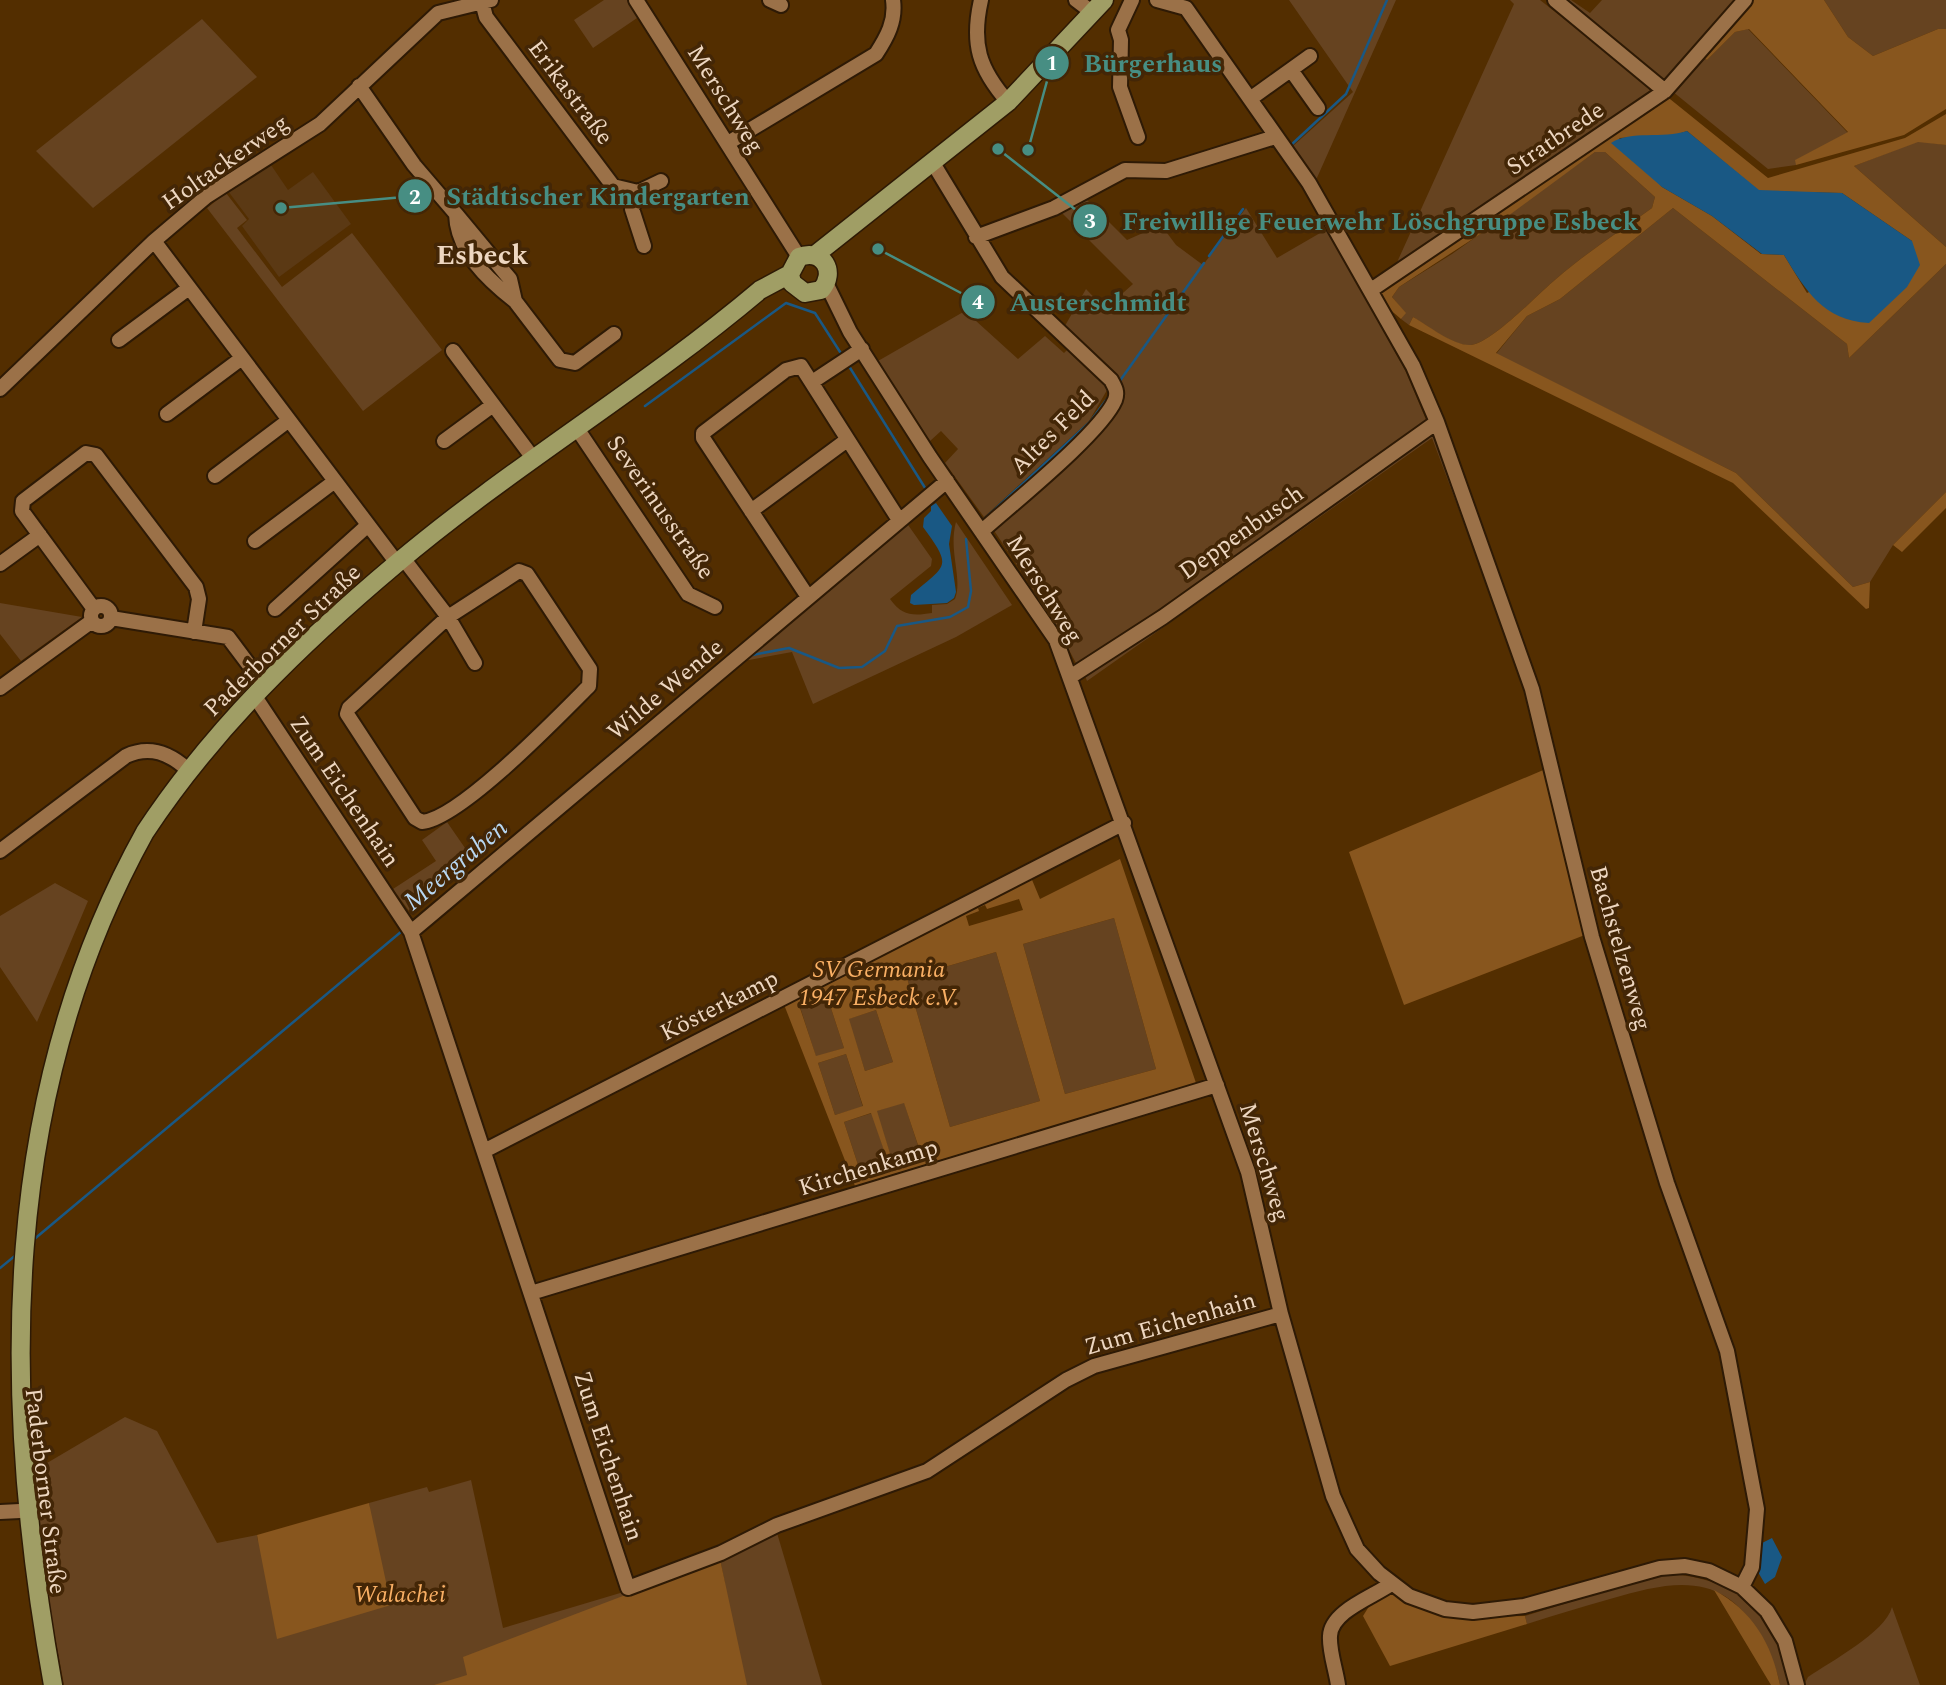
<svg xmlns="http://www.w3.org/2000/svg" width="1946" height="1685" font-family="Spectral,serif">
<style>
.built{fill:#5b3914}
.green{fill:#664320}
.forest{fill:#88561e;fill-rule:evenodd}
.water{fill:#195884}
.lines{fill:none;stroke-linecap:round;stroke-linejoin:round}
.stream{stroke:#195884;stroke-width:2.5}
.minor-casing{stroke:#2e1a05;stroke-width:18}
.major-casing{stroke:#2e1a05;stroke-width:21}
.minor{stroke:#9b7148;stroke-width:14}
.major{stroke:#a09e65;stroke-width:18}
.labels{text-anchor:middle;stroke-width:7;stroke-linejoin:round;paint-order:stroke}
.street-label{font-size:24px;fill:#eed7c1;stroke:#432606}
.park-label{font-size:24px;font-style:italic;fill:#f9af64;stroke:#432606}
.water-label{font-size:26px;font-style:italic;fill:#b8d7f2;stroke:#432606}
.quarter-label{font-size:28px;font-weight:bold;fill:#eed7c1;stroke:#432606}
.leader{fill:none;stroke:#478e83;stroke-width:2.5}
.callout-dot{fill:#478e83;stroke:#432606;stroke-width:2.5}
.mark-label{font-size:21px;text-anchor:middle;font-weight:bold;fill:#fff}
.callout-label{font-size:26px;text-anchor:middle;font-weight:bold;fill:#478e83;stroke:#432606;stroke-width:7;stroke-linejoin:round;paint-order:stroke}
</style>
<rect width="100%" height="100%" fill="#532e00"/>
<path class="built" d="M271,165L288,190L313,172L351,224L279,277L242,226L249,219L228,191Z"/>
<path class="green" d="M604,0H629L640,16L593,48L574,20Z
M1289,0H1396L1316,180L1293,146L1353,92Z
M1510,0H1540L1648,85L1650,92L1394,269L1514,4Z
M1559,0H1571L1590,13L1602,0H1738L1666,83Z
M1824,0H1946V29H1938L1873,56L1848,37Z
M202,19L257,77L93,208L36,151Z
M1748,29L1848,133L1796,160V165L1768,169L1672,91L1701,56L1707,60L1735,32Z
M1918,141L1946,145V247L1854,166Z
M1595,152H1605L1655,197L1652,208C1620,231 1586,253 1556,279C1539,293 1492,343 1471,345C1454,347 1428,326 1413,317L1409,325L1401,319L1405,313L1392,297L1399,287L1452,254Z
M226,193L247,220L237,228L282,287L352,233L442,350L363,411L207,208Z
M1085,198L1127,240L1161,225L1176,245L1203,265L1246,208L1277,258L1327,229L1406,372L1427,422L1160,613L1077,665L1052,618L991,526L1118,400L1062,331L1086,289L1105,309L1133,284L1060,211Z
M1673,208L1847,344L1849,358L1946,264V492L1893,545L1870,582L1853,587L1736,473L1496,354L1527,316L1560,299Z
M965,311L1018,359L1045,336L1064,353L1071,346L1110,385L1089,421L984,517L945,463L958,449L941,431L930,441L878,361Z
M1433,433L1439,435L1501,610L1497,611L1432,438L1087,681L1084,673Z
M906,522L932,559L931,566L890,599C902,616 913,616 932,613V605L947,604L955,599C963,578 948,551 956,522L1012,605L956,637L813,704L792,652L738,662Z
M0,603L82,617L21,661L0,634Z
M447,822L474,861L412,915L393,889L436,861L422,840Z
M55,883L88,901L37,1022L0,967V916Z
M1114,918L1156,1069L1065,1094L1023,944Z
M996,952L1040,1101L950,1127L907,978Z
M827,996L844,1048L816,1057L799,1004Z
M876,1010L893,1062L865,1071L848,1019Z
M846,1054L863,1107L835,1115L818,1063Z
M904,1102L921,1155L893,1163L876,1111Z
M872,1113L889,1165L861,1174L844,1122Z
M125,1417L157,1431L217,1543L257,1535L258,1541L370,1509L369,1503L427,1487L429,1492L471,1480L503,1628L647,1585L725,1584L720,1559L777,1533L822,1685H64L25,1476Z
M1671,1574C1744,1580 1775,1617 1790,1685H1780C1777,1668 1770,1655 1762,1640C1726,1570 1675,1580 1610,1599C1582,1607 1554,1615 1527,1624L1525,1616L1648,1578Z
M1892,1607L1920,1685H1804L1808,1677C1830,1662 1886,1632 1892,1607Z"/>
<path class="forest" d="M1748,0H1824L1848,37L1873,56L1938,29H1946V109L1904,135L1796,165L1795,160L1848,132L1749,29L1735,32L1707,60L1701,56Z
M1665,95L1768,178L1905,138L1946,114V145L1918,142L1854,166L1946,247V264L1849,358L1847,344L1673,208L1560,299L1527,316L1496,353L1736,473L1853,587L1870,582L1869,608L1866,609L1733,483L1409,325L1413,317C1428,325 1453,346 1471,345C1492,343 1539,293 1556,279C1586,253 1620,231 1652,208L1655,197L1605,152H1595L1508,216L1399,287L1392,297L1406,313L1401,319L1387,307L1379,292ZM1687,131L1759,191L1842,193L1912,241L1807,293L1784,255L1761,254L1712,216L1662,187L1619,138L1675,135Z
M1946,492V508L1902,552L1893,545Z
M1548,768L1590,933L1404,1005L1349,852Z
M1120,859L1196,1083L855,1186L783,1002L1030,875L1040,899ZM1019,899L1023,910L969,926L966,916L979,911L978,908L985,905L987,909ZM1114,918L1156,1069L1065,1094L1023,944ZM996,952L1040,1101L950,1127L907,978ZM827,996L844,1048L816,1056L799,1005ZM876,1010L893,1062L865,1071L849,1019ZM846,1054L863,1106L835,1115L818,1063ZM904,1103L921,1154L893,1163L877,1111ZM871,1113L889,1165L861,1174L844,1122Z
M369,1503L391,1605L277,1639L257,1535Z
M720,1559L747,1685H434L467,1675L463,1657Z
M1390,1589L1457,1617L1525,1616L1527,1624L1390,1666L1363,1616L1373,1600Z
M1714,1590C1752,1610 1772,1644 1780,1685H1771Z"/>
<path class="water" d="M1687,131L1759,190L1842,193L1912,241L1920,265L1907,287L1869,323C1823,320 1806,291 1784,255L1762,254L1712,216L1662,187L1611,143C1631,130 1663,139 1687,131Z
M936,503L952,526L949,544L956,592L954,598L947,603L914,605L910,603L911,595C947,564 953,568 923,527L924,518L931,511V506Z
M1772,1538L1782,1557L1775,1577L1765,1584L1758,1572L1762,1543Z"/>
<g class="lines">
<path class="stream" d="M1290,146L1346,94L1387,0
M1209,256L1243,209
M847,363L927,491
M1119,382L1204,263
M645,406L786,303L815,313L842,355
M981,522L1090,422L1110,395
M747,656L789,648L839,668L862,667L885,651L897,626L950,617L968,607L971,591L966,539
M32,1241L402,931
M0,1268L16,1255"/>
<defs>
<path id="minor" d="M636,0L799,257
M770,0L781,5
M981,0C971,44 979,69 1008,102
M1076,0L1093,13
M1132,0L1118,30L1121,40L1120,87L1138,137
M1157,0L1186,8L1309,183L1413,366L1437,422L1532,689L1592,937L1667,1183L1727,1351L1757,1509L1752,1567L1742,1587
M1555,0L1665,91
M482,2L486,17L613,186L638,192L661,181
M1291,70L1318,108
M359,86L414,165L456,214
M1250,99L1310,56
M728,143L876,54C887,37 896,21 893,0
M933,163L1002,277L1111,380C1115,387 1118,392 1115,400C1101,433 1012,504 982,531
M638,192L632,209L644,246
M456,214L510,279L515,301C487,279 457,251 456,214Z
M976,237L1054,208L1125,170L1166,171L1275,137
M154,241L397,563
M826,283L850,332L930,457L1056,640L1248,1172L1281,1314L1333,1496L1357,1549L1379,1573L1409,1596L1445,1609L1473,1612L1524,1606L1660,1568L1685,1566L1709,1571L1742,1587L1767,1611L1785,1641L1797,1685
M1371,290L1665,91L1745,0
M515,301L560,360L575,363L614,334
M119,340L189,288
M453,351L533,458
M812,382L862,349
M0,389L154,241L207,196L320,124L438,13L491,0
M167,414L242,358
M576,427L688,594L715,607
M444,441L493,405
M215,476L289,420
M751,511L847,440
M255,541L335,481
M403,558L448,617L475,663
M0,564L40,535
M519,571L527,574L590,669L589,686C559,716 460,819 422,822L415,818L347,714L349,708L448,617Z
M808,597L703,438V433L786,370L801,366L899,520
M91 616a10 10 0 1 1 20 0a10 10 0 1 1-20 0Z
M94,609L22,511L23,501L86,453L96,455L196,587L199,599L194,632
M275,609L368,525
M111,618L228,637L264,685
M1070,677L1163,617L1437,422
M0,688L92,621
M254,695L411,932L628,1588L721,1553L777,1525L927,1471L1066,1380L1094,1366L1281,1314
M0,851L126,756C150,745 170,753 189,771
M411,932L947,481
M484,1151L1124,823
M531,1293L1217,1085
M0,1512L20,1511
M1338,1685C1336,1670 1329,1651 1330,1636C1331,1611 1373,1597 1391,1584"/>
<path id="major" d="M815,255L1008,102L1104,0
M53,1685C0,1393 0,1093 145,832C213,729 302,643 396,564C512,466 644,388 760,290L790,274L799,257C823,248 837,272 821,290L805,293L792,283L790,274"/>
</defs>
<use href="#minor" class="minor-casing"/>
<use href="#major" class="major-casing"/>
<use href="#minor" class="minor"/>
<use href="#major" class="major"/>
</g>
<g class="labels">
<g class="street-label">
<text transform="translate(571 92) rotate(53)" y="8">Erikastraße</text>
<text transform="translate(726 99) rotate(58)" y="8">Merschweg</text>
<text transform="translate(1555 138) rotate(-34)" y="8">Stratbrede</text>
<text transform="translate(225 162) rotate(-35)" y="8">Holtackerweg</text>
<text transform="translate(1052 432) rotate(-45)" y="8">Altes Feld</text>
<text transform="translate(661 507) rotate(55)" y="8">Severinusstraße</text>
<text transform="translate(1241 532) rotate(-35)" y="8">Deppenbusch</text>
<text transform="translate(1045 589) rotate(58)" y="8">Merschweg</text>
<text transform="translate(282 640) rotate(-44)" y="8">Paderborner Straße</text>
<text transform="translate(665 689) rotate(-40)" y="8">Wilde Wende</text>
<text transform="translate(345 791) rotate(56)" y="8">Zum Eichenhain</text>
<text transform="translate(1621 948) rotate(74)" y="8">Bachstelzenweg</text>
<text transform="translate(719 1005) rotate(-27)" y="8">Kösterkamp</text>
<text transform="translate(1265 1162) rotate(73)" y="8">Merschweg</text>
<text transform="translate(868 1167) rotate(-17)" y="8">Kirchenkamp</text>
<text transform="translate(1170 1323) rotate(-16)" y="8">Zum Eichenhain</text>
<text transform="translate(609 1456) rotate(72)" y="8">Zum Eichenhain</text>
<text transform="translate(46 1491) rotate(83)" y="8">Paderborner Straße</text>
</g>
<g class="park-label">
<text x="879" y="977">SV Germania<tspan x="879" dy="28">1947 Esbeck e.V.</tspan></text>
<text x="400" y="1602">Walachei</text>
</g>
<g class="water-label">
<text transform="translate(455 864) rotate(-40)" y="9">Meergraben</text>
</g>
<g class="quarter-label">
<text x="482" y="264">Esbeck</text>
</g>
</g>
<path class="leader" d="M1028 150L1052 63M281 208L415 196M998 149L1090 221M878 249L978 302"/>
<g class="callout-dot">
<circle cx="1028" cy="150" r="7"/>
<circle cx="281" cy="208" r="7"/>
<circle cx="998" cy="149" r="7"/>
<circle cx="878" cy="249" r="7"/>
<circle cx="1052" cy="63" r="18"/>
<circle cx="415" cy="196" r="18"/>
<circle cx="1090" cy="221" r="18"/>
<circle cx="978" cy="302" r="18"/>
</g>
<g class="mark-label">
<text x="1052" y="70">1</text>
<text x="415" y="204">2</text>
<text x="1090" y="228">3</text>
<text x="978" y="309">4</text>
</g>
<g class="callout-label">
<text x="1153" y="72">Bürgerhaus</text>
<text x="598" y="205">Städtischer Kindergarten</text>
<text x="1380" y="230">Freiwillige Feuerwehr Löschgruppe Esbeck</text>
<text x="1098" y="311">Austerschmidt</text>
</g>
</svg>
